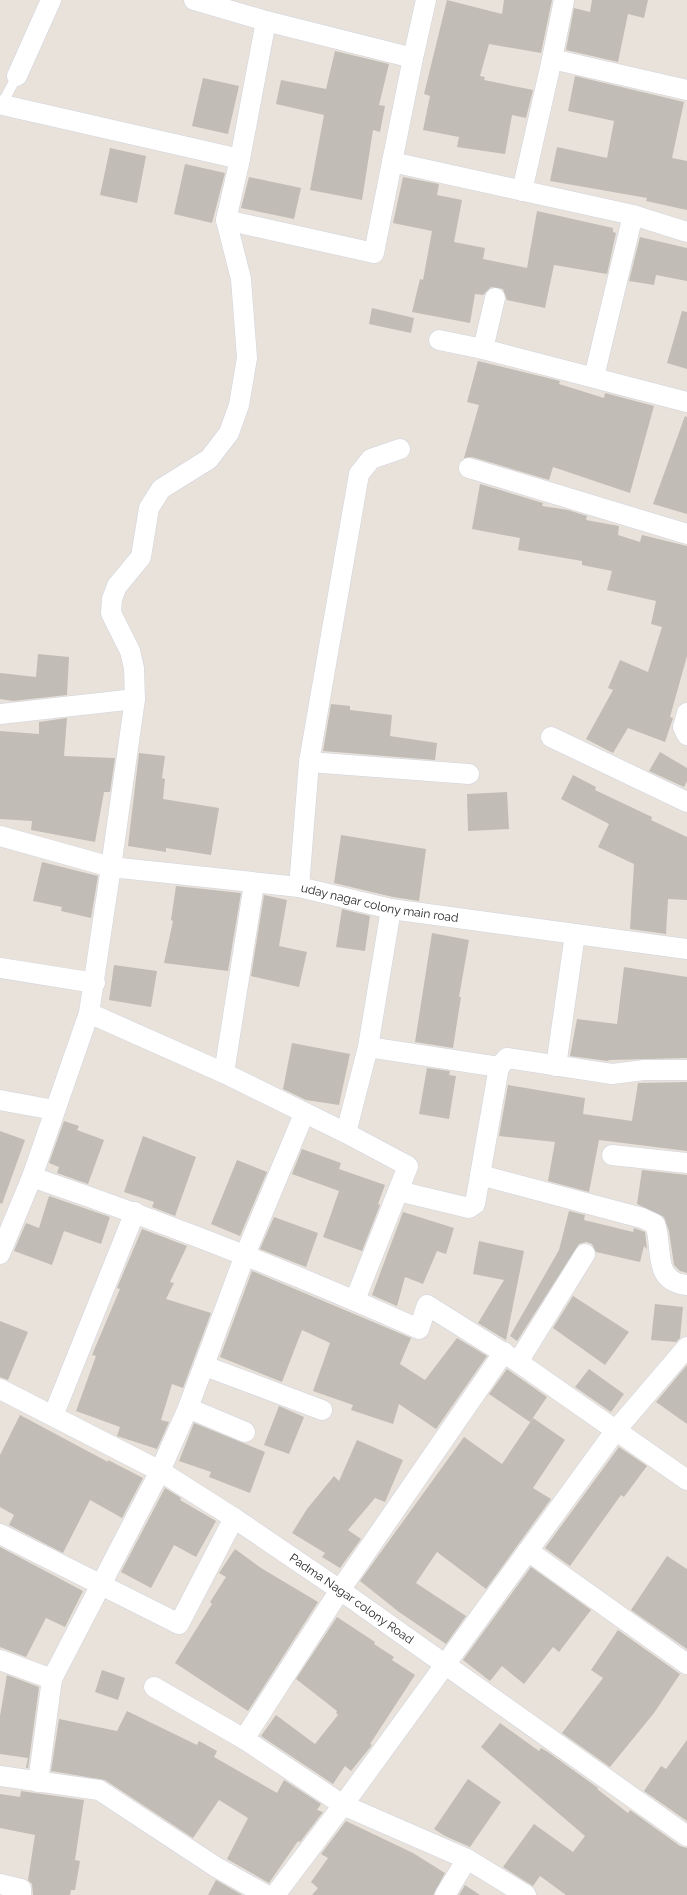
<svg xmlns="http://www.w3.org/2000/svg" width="687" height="1895" font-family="Raleway,sans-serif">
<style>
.building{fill:#c1bcb6}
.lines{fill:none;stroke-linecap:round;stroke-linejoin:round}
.service-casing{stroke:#d0d3df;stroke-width:11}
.minor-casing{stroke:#d0d3df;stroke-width:21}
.service{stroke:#fff;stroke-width:10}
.minor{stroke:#fff;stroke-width:20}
.labels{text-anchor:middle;stroke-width:5;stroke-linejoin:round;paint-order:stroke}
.street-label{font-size:12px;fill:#272727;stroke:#fff}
</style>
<rect width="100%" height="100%" fill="#e8e2da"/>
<path class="building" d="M447,0L502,14L504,0H552L541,53L489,44L480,76L485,77L484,80L533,90L526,118L512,115L505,154L457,147L459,137L423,130L430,96L424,94Z
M592,0H648L644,18L628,14L618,62L566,50L574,8L590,12Z
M335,51L389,64L379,105L385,106L380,132L373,130L362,200L310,190L324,115L276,104L281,80L326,89Z
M575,76L684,102L672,158L687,161V210L646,201L647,198L550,181L557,147L607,158L614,121L568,111Z
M203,78L239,86L228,134L192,126Z
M110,148L146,156L137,203L100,195Z
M185,164L225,173L212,223L174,214Z
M249,177L301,188L294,219L241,208Z
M403,177L439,184L437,195L462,200L454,242L485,248L483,259L527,268L537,211L613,228V232L616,233L607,274L554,265L545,308L507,300L503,289L491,287L483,295L475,294L470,323L412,312L420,279L423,280L432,231L393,223Z
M640,237L687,248V281L656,275L654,285L629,281Z
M372,308L414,318L411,333L369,324Z
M682,311L687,312V369L667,363Z
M478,361L560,381L559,384L604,398L605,393L654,406L630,493L553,467L549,480L472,457L464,458L479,405L467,402Z
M685,416L687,417V514L653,504Z
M480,484L543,503L542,506L568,510L587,516L586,520L619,526L618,535L640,542L642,535L687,546V656L670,717L673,718L665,742L628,728L613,753L586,739L613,690L608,688L620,660L648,672L662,627L651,624L656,601L607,590L612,571L582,565V561L518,550L520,538L472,529Z
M38,654L69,657L67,695L13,701L0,699V673L36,677Z
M331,704L350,706V710L392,715L390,736L437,743L435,760L323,751Z
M67,718L64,756L115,758L110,792H104L95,842L31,830L32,821L0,819V731L39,734V722Z
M660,752L687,768V781L684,787L649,771Z
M139,753L165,756L162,778L165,779L163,799L219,808L211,855L166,848V852L128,846Z
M573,775L596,787L595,790L652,817L651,820L687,837V900L668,899L666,934L630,929L634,864L598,847L609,824L561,799Z
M507,792L509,829L468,831L467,794Z
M341,835L426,849L419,901L393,897L334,883Z
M42,862L98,876L91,918L61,911L62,907L33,901Z
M176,886L241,893L228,971L164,963L173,921L171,920Z
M264,895L287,900L279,946L307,952L299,987L251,976Z
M342,909L370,916L365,951L336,947Z
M432,933L469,940L459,997H461L453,1048L415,1042Z
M114,965L157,971L151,1007L109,1000Z
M624,967L687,977V1058L609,1060L608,1061L570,1056L577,1019L617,1024Z
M292,1043L350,1054L339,1105L306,1100L283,1089Z
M427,1068L450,1071L449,1075L456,1076L449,1119L419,1114Z
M687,1082V1151L599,1140L589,1192L548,1181L555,1142L499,1136L508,1085L585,1098L583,1114L632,1121L638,1083Z
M64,1121L79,1126L77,1130L104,1140L88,1184L57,1173L59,1167L49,1163Z
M0,1131L25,1140L2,1204L0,1203Z
M143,1136L196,1157L175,1216L152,1207L154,1202L124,1192Z
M302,1149L341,1163L339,1169L385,1185L378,1204L380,1205L362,1251L323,1237L339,1191L292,1174Z
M237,1160L267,1172L240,1236L211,1224Z
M642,1170L687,1175V1273L680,1271L674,1265L669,1231L664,1217L637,1204Z
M49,1196L110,1217L101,1244L64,1231L52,1265L14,1251L26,1223L39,1228Z
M569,1211L585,1215L584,1220L633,1232L634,1228L645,1232L647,1249L644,1246L640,1262L596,1252L592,1244L586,1242L579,1244L517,1341L510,1336L559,1250Z
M403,1212L454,1228L446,1254L437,1251L423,1284L405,1277L397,1306L372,1295Z
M274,1217L318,1233L306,1267L260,1249Z
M142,1229L187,1246L170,1282L174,1283L166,1299L211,1313L183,1388L172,1384L161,1420L169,1422L157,1449L117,1436L120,1427L76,1411L96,1356L92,1355L120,1289L117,1288Z
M479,1241L524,1251L506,1340L478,1323L504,1280L473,1274Z
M252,1271L411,1338L400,1364L425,1380L457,1338L487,1356L436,1429L399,1404L393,1424L351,1410L353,1405L313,1391L330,1343L302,1330L282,1382L220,1357Z
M573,1296L629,1332L605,1365L553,1328Z
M655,1304L683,1307L680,1338L676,1342L651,1340Z
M0,1321L28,1332L8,1380L0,1377Z
M687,1365V1424L656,1402Z
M507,1369L547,1397L530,1422L489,1394Z
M589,1369L624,1394L611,1412L575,1387Z
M279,1406L304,1417L289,1454L264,1445Z
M20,1415L108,1462V1460L143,1478L122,1518L90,1500L63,1553L9,1525L14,1515L0,1507V1455Z
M533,1418L565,1440L533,1488L551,1499L486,1589L437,1552L416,1583L466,1616L446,1644L399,1612L360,1581L464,1437L502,1464Z
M194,1423L265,1452L250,1493L209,1477L211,1472L179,1461Z
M357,1440L403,1460L385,1502L375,1498L348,1530L361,1539L340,1568L322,1557L325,1553L292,1533L307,1509L334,1476L339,1481Z
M619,1447L647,1466L624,1497L621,1495L570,1566L545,1548Z
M165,1488L181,1498L180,1500L216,1521L196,1557L174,1545L151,1588L121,1572Z
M0,1547L83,1591L65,1627L46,1618L26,1657L0,1647Z
M235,1549L261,1568L318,1602L248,1711L175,1663L212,1604L210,1602L226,1577L219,1573Z
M667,1556L687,1569V1649L631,1610Z
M531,1567L591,1610L559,1652L553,1647L524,1684L502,1666L490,1681L463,1660Z
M337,1617L375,1642L374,1644L394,1657L392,1660L415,1675L370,1744L372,1745L351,1771L345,1766L333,1784L261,1736L276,1715L315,1744L338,1715L336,1713L337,1711L296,1679Z
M618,1630L680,1674L654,1713L610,1767L562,1733L603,1678L591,1670Z
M102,1670L125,1678L118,1700L95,1692Z
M7,1675L39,1687L28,1768H26L28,1758L0,1754V1716Z
M127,1711L197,1745L199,1741L217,1751L214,1757L277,1793L284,1780L321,1804L317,1810L323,1812L300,1842L298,1841L269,1883L227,1859L248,1818L219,1800L193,1838L105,1780L51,1771L59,1719L117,1731Z
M500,1723L539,1751L541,1748L548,1752L598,1788L597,1789L628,1813L630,1810L680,1846L687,1848V1895H566L540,1876L533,1886L503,1867L534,1824L573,1852L585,1836L481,1747Z
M687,1740V1821L644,1791L661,1766L666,1769Z
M468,1779L501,1802L470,1847L445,1836L434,1829Z
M21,1791L84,1800L75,1860L80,1861L75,1890H71L70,1895H33L32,1884L28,1880L35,1835L0,1828V1794L20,1797Z
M346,1821L413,1853L445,1873L433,1895H312L318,1888L311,1882L328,1858L321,1854Z
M216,1880L242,1895H208Z
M465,1885L480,1895H459Z"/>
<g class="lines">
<defs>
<path id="service" d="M1,106L17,76"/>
<g id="minor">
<path d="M194,0L266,21L413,58L426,0"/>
<path d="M564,0L552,59L687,90"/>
<path d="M413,58L392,162L633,215L687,232"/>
<path d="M17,76L51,0"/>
<path d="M3,105L240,159L266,21"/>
<path d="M240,159L226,220L374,253L392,162"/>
<path d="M522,191L552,59"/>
<path d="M495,298L483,349L687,402"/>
<path d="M439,340L483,349"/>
<path d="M594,377L633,215"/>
<path id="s1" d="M400,449L371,459L359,474L309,762L299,887L391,909L687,949"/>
<path d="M469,468L687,534"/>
<path d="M687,713L683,727L687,735"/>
<path d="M0,714L135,699"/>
<path d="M551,737L687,802"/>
<path d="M309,762L469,774"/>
<path d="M0,836L111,867L135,699L134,668L130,651L111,613L112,599L117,586L141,557L149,508L161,489L209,459L229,433L239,405L247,358L241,279L226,220"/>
<path d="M299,887L111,867L89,1013L32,1177C164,1222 292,1272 419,1329L427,1305L518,1362L687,1480"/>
<path d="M0,968L95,983"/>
<path d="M89,1013L224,1073L346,1133L368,1047L499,1067L475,1204L469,1208L398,1191"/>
<path d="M368,1047L391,909"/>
<path d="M556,1066L575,934"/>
<path d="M499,1067L507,1058L612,1074L644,1070H687"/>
<path d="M224,1073L254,884"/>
<path d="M0,1100L54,1110"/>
<path d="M346,1133L408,1166L355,1300"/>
<path d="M612,1155L687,1163"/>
<path d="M480,1175L642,1218L655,1224C664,1249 651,1281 687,1285"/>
<path d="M0,1254L32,1177"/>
<path d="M518,1362L585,1254"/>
<path d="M205,1366L322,1410"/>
<path id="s2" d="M0,1389L160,1471L234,1518L340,1590L687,1836"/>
<path d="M188,1408L245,1432"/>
<path d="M53,1416L135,1212"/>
<path d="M0,1534L179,1624L234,1518"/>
<path d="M528,1551L687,1664"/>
<path d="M0,1660L52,1679L160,1471L188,1408L245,1255L304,1114"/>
<path d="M154,1687L244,1739L343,1805L467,1859"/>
<path d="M244,1739L340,1590L504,1352"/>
<path d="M0,1776L99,1790L216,1867L266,1895"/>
<path d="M38,1782L52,1679"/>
<path d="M0,1884L21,1889V1895"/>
<path d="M275,1895L343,1805L616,1430L687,1347"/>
<path d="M445,1895L467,1859L526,1895"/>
</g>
</defs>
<use href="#service" class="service-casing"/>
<use href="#minor" class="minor-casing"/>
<use href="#service" class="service"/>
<use href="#minor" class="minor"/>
</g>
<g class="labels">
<g class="street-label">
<text dy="4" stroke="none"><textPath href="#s1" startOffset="550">uday nagar colony main road</textPath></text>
<text dy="4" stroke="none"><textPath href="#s2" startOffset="410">Padma Nagar colony Road</textPath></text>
</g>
</g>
</svg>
